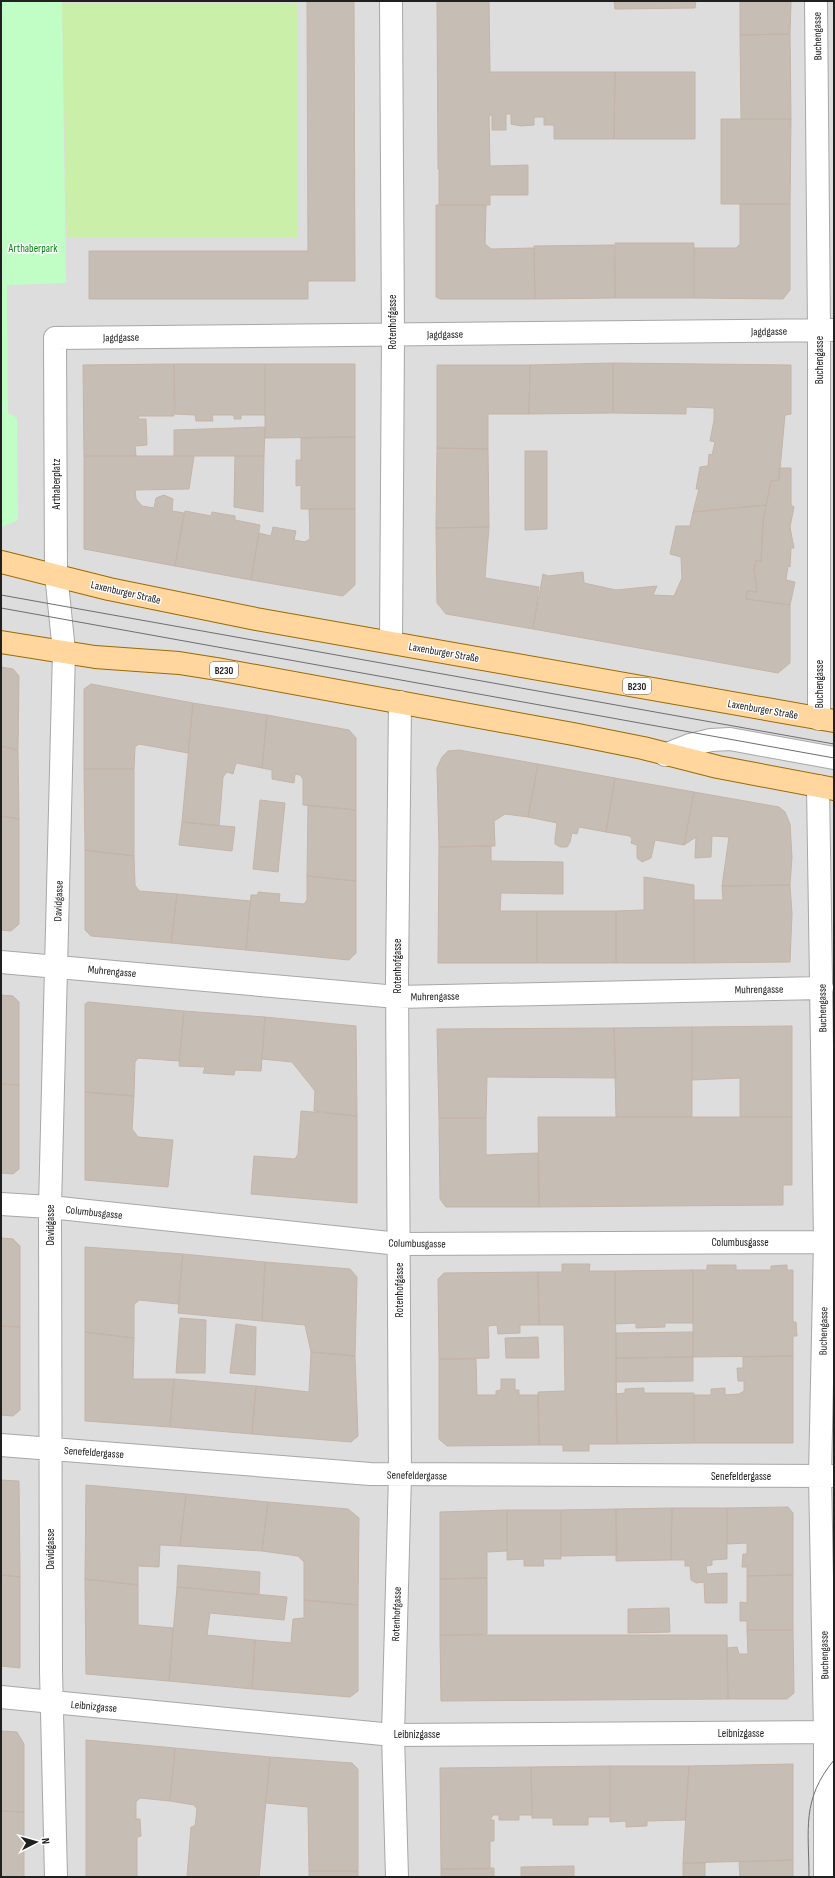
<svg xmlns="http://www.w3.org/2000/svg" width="835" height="1878" font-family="'Sofia Sans Condensed',sans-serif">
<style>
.residential{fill:#dedddd}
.grass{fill:#caefa8}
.park{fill:#c0fec6}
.building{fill:#c6bdb5;stroke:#c5b4a7}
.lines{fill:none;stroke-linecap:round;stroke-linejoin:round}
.minor-casing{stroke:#a7a7a7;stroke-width:24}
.major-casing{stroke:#9c6a00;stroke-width:24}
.minor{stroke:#fff;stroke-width:22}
.major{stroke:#ffd69d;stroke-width:22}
.tram{stroke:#6e6e6e;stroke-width:1}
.labels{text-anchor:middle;stroke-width:3;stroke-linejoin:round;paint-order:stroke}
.shield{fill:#fff;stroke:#636363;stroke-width:1}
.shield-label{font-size:10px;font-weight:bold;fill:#202020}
.street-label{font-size:11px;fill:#202020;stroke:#fff}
.park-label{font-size:11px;fill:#028a0f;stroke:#fff}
</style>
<rect width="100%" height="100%" fill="#f1eee6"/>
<path class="residential" d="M1,1H834V1877H1Z"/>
<path class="grass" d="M298,3V237L67,238L62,4Z"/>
<path class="park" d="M1,1H62L66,283L7,285L8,413L17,418L18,520L1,527Z"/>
<path class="building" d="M307,1H354L355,281H308V299H89V251H308Z
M437,1H489L490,72H615L614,139H554V125H544V117H534V125L521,126L511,124V114H506V130H492V115H489L490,166L528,165V195H490V205H439V169H438Z
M614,1H696L695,8L615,9Z
M740,1H791L790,34L740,35Z
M790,34L791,119H741L740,35Z
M615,72H695V139H614Z
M721,119H791L790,204H721Z
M740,204H790V290L783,299L694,298V248H736L740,244Z
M436,205H486L485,244L491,249L534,248L535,299H440L436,297Z
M615,243H694V298H615Z
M614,245L615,298L535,299L534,246Z
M613,363V413L529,414L530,365Z
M613,363L791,365V414L785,415L779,480L771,481L766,505L693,512L699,489H696L700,467L708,466L709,454L712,455L715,442L710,441L714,420V408L686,407V414L613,413Z
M174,364V416H139L138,419H146L147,445L135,446L136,456H84L83,365Z
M174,364H265V415H241V419H234V415H212L213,421H196L195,415L175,414Z
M265,364H355V437L265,438Z
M437,365H530L529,414H488V449L437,448Z
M265,427L264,456H174V430Z
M355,437V509H301V485L296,486V460H301V438Z
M437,448L488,449L489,527L436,528Z
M525,451H547V529L525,530Z
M84,456H194L189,489L135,490L136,499L142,506L154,508L156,498L164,495L173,499L172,511L184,513L175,566L84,549Z
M235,456H264L263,512L234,507Z
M779,468H791V505L794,507L790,527L794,548H791L790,567L788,566L786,580L795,582L790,605L746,599L747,591L757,592L754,569L756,560L761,562L763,522L771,481L779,480Z
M766,505L763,522L761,562L756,560L754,569L757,592L747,591L746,599L790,605V663L778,673L533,629L543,574L548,576L583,572L584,583L616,590L657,586L653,595L674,596L682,578L681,557L670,554L676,526H690L693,512Z
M309,509H355V585L343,596L251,580L259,533L271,536L273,527L296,531L294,540L305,542L310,539Z
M185,511L211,516L212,512L235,516V520L260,525L251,580L175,566Z
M489,527L485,578L539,587L533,629L446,614L437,603L436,528Z
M1,667L13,669L19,676L18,750L1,746Z
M91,684L193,703L188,753L139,744L135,747L134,769H84V689Z
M193,703L267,715L262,768L236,763L233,774L227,772L223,777L219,826L182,822Z
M267,715L349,730L356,738V810L303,805V779L300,775L295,774L294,783L272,779V770L262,768Z
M1,746L18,750L19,819L1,816Z
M459,750L538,764L528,817L505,814L494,821L495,846L439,847L437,768L442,757L448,751Z
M538,764L615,778L606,832L579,827L577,834L572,833L570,842L567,847H560L555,844V838L557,823L528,817Z
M84,769H134V856L85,850Z
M615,778L694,792L684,845L655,840L651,858L642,862L637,858V845L631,843L632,839L630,836L606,832Z
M694,792L779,807L785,812L790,824L792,857L790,885L722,886L729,837L712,836L711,857L695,858L696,837L684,845Z
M260,800L285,803L278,872L253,869Z
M308,805L356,810V881L307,876Z
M1,816L19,819V924L11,931L1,930Z
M182,822L235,827L232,851L179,845Z
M491,846V861L563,862V894L501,893L500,911H537V963H438L439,847Z
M85,850L134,856L135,885L139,891L177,894L171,943L91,936L85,930Z
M307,876L356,881V953L349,960L246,950L251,895H258V892L280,894L279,902L304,904L307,900Z
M644,877L694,885V963H616V911L644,910Z
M790,885L792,914L790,962L694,963V900H723L722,886Z
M177,894L250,901L246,950L171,943Z
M537,911H616V963H537Z
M1,995L13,996L19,1002V1085L1,1084Z
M88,1002L184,1011L179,1061L138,1058L135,1062L134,1096L85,1092V1004Z
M184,1011L265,1017L261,1071L235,1070L234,1075L203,1073L205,1067L179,1066Z
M265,1017L356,1026L357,1116L314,1111L315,1091L292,1062L262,1059Z
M792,1026V1117H740V1078L692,1080V1027Z
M692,1027V1117H616L614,1028Z
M614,1028L616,1078L487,1077L486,1118H439L437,1029Z
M1,1084L19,1085V1169L13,1174L1,1173Z
M85,1092L134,1096L132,1129L138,1137L173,1140L168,1187L85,1180Z
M301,1111L357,1116V1203L251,1194L254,1156L295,1159L298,1154Z
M538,1117H792V1185H783V1205L539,1207Z
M439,1118H486V1155L538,1153L539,1207H446L440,1199Z
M1,1238L13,1239L20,1246V1327L1,1326Z
M85,1247L183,1254L178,1304L139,1300L134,1305V1338L85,1332Z
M183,1254L265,1262L262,1321L178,1313Z
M265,1262L350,1269L357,1277L355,1356L311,1352L305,1325L262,1321Z
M562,1264H590L589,1271H615L617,1444H589V1451H563V1445H539L538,1392L565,1391L564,1325H539L538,1272H562Z
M707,1265H736V1270H771V1266L787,1265V1270H793V1322H796L797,1336H793V1356L693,1357V1270H707Z
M693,1270V1323H665V1327L636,1328V1323L615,1324V1271Z
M538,1272L539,1325H520V1333L498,1334L497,1325L488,1326L489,1358L439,1359L438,1279L444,1273Z
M180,1318L206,1320L205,1373H176Z
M236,1324L256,1327L255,1375L230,1373Z
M1,1326L20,1327V1410L13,1416L1,1415Z
M85,1332L134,1338L133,1379H174L170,1427L85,1421Z
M693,1332V1357L616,1358V1333Z
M538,1337L539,1358H506L505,1338Z
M311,1352L355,1356L358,1436L351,1442L252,1434L256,1386L309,1392Z
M793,1356V1443H694V1395H711V1389L725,1388V1395L739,1394L744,1391V1381H738L737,1368H743V1357Z
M693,1357V1381L616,1382V1358Z
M439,1359H476L477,1395H496V1391L501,1390V1379H515V1390H519V1395H538L539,1445L447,1446L439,1439Z
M174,1379L256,1386L252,1434L170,1427Z
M644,1388V1393H694V1443L617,1444L616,1394L625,1393V1389Z
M1,1480L19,1481L20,1577L1,1575Z
M86,1485L186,1494L180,1546L160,1545L159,1567L138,1566V1585L85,1579Z
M186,1494L268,1502L262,1551L180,1546Z
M268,1502L348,1509L359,1518L358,1605L304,1600V1562L298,1556L262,1551Z
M788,1507L793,1513V1575L747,1576V1567H742L743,1554H747V1543L727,1544V1508Z
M672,1508H727V1559L712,1560V1565L706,1566L707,1574L727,1573V1603H705L704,1582L696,1583L691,1580L690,1566H685V1560H671Z
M672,1508L671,1560L616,1561V1509Z
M616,1509L617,1555L561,1556V1510Z
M507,1510H561V1559H543L544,1566H524V1559L507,1560Z
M507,1510V1551L487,1552V1578L440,1579V1512Z
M178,1565L260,1572L259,1595L177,1587Z
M1,1575L20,1577V1668L1,1666Z
M793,1575V1630H747V1621H740V1602L747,1603V1576Z
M487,1578V1634L440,1635V1579Z
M85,1579L138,1585V1625L173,1628L169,1681L86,1674Z
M177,1587L287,1597L284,1620L210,1613L207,1635L255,1640L252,1689L169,1681Z
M304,1600L358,1605V1691L350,1697L252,1689L255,1640L291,1643L293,1619L304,1618Z
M669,1608L670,1632L628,1633V1609Z
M747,1630H793L794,1693L787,1699H728L727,1648L737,1647L739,1654H748Z
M440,1635H727L728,1699L441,1701Z
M1,1731L17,1732L24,1744V1812L1,1811Z
M86,1740L175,1748L170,1801L140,1798L136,1802V1819H140L141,1836L137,1837V1877H86Z
M175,1748L270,1757L259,1877H187L191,1827L195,1826L197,1809L194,1805L170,1801Z
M270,1757L352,1763L358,1769V1871H309L308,1807L266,1803Z
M793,1764V1860L683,1863L689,1766Z
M610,1766V1817H588V1825H553V1818H532L531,1767Z
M610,1766H689L685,1820L647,1821V1826L626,1827V1821L610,1822Z
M531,1767L532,1815H519V1820H499V1815H493L490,1820H494V1841H490V1869H441L440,1768Z
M1,1811L24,1812V1877H1Z
M793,1860V1877H740L739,1862Z
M683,1863H705V1877H683Z
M574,1866V1877H521V1867Z
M494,1868V1877H441V1869Z
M309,1871H358V1877H309Z"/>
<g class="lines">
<defs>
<path id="minor" d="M816,1L819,330V719
M391,642L393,334L391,1
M665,755L690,745L711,740L730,739L834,758
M818,786L825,1242L820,1476L825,1732V1877
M1,962L397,997L822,988
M1,1204L50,1207L399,1244L834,1242
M1,1445L370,1474L834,1476
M1,1697L393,1735L834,1732
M56,1877L51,1671L50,1207L64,651L56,574L55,338L834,330
M397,1877L393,1735L400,1475L397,981L400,702"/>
<path id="major" d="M1,562L109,589L256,619L834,721
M1,642L95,657L179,663L217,669L573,734L643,748L718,767L834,789"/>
</defs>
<use href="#minor" class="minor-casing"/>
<use href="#major" class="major-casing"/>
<use href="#minor" class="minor"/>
<use href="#major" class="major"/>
<path class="tram" d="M1,595L834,744
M1,608L834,758
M809,1877C809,1829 801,1800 834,1760"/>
</g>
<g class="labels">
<g class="shield">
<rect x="210" y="662" width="28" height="16" rx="3"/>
<rect x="623" y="678" width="28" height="16" rx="3"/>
</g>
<g class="shield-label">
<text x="224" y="674">B230</text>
<text x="637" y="690">B230</text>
</g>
<g class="street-label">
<text transform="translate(817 36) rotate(-91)" y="4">Buchengasse</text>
<text transform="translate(392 322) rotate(-90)" y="4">Rotenhofgasse</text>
<text transform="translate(769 331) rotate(-1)" y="4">Jagdgasse</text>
<text transform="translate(445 334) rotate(-1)" y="4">Jagdgasse</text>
<text transform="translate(121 337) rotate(-1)" y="4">Jagdgasse</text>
<text transform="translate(819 360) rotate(-90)" y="4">Buchengasse</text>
<text transform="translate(56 484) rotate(-90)" y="4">Arthaberplatz</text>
<text transform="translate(126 592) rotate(13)" y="4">Laxenburger Straße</text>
<text transform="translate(444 652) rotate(10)" y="4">Laxenburger Straße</text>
<text transform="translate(819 684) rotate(-90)" y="4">Buchengasse</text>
<text transform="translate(763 709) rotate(10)" y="4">Laxenburger Straße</text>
<text transform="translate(58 901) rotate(-88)" y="4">Davidgasse</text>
<text transform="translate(397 966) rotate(-90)" y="4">Rotenhofgasse</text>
<text transform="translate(112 971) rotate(5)" y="4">Muhrengasse</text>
<text transform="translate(759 989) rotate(-1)" y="4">Muhrengasse</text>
<text transform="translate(435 996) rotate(-1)" y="4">Muhrengasse</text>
<text transform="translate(822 1008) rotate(-91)" y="4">Buchengasse</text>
<text transform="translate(94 1212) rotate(6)" y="4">Columbusgasse</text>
<text transform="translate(50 1225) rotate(-90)" y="4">Davidgasse</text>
<text x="740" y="1246">Columbusgasse</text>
<text transform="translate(417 1243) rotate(1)" y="4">Columbusgasse</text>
<text transform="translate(399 1290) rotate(-90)" y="4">Rotenhofgasse</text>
<text transform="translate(823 1331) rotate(-89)" y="4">Buchengasse</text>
<text transform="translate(94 1452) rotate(4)" y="4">Senefeldergasse</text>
<text transform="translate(417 1475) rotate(1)" y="4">Senefeldergasse</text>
<text x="741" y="1480">Senefeldergasse</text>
<text transform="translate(50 1549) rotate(-90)" y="4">Davidgasse</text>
<text transform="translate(396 1614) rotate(-88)" y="4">Rotenhofgasse</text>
<text transform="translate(824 1655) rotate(-91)" y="4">Buchengasse</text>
<text transform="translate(94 1706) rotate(5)" y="4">Leibnizgasse</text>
<text x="741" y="1737">Leibnizgasse</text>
<text x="417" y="1738">Leibnizgasse</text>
</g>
<g class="park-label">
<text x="33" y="252">Arthaberpark</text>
</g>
</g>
<rect width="835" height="1878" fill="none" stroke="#202020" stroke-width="4"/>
<g transform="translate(36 1842) rotate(84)" stroke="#ffffff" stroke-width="3" paint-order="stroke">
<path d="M0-3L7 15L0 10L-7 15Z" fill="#202020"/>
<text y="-6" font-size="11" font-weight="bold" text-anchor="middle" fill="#202020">N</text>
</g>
</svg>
